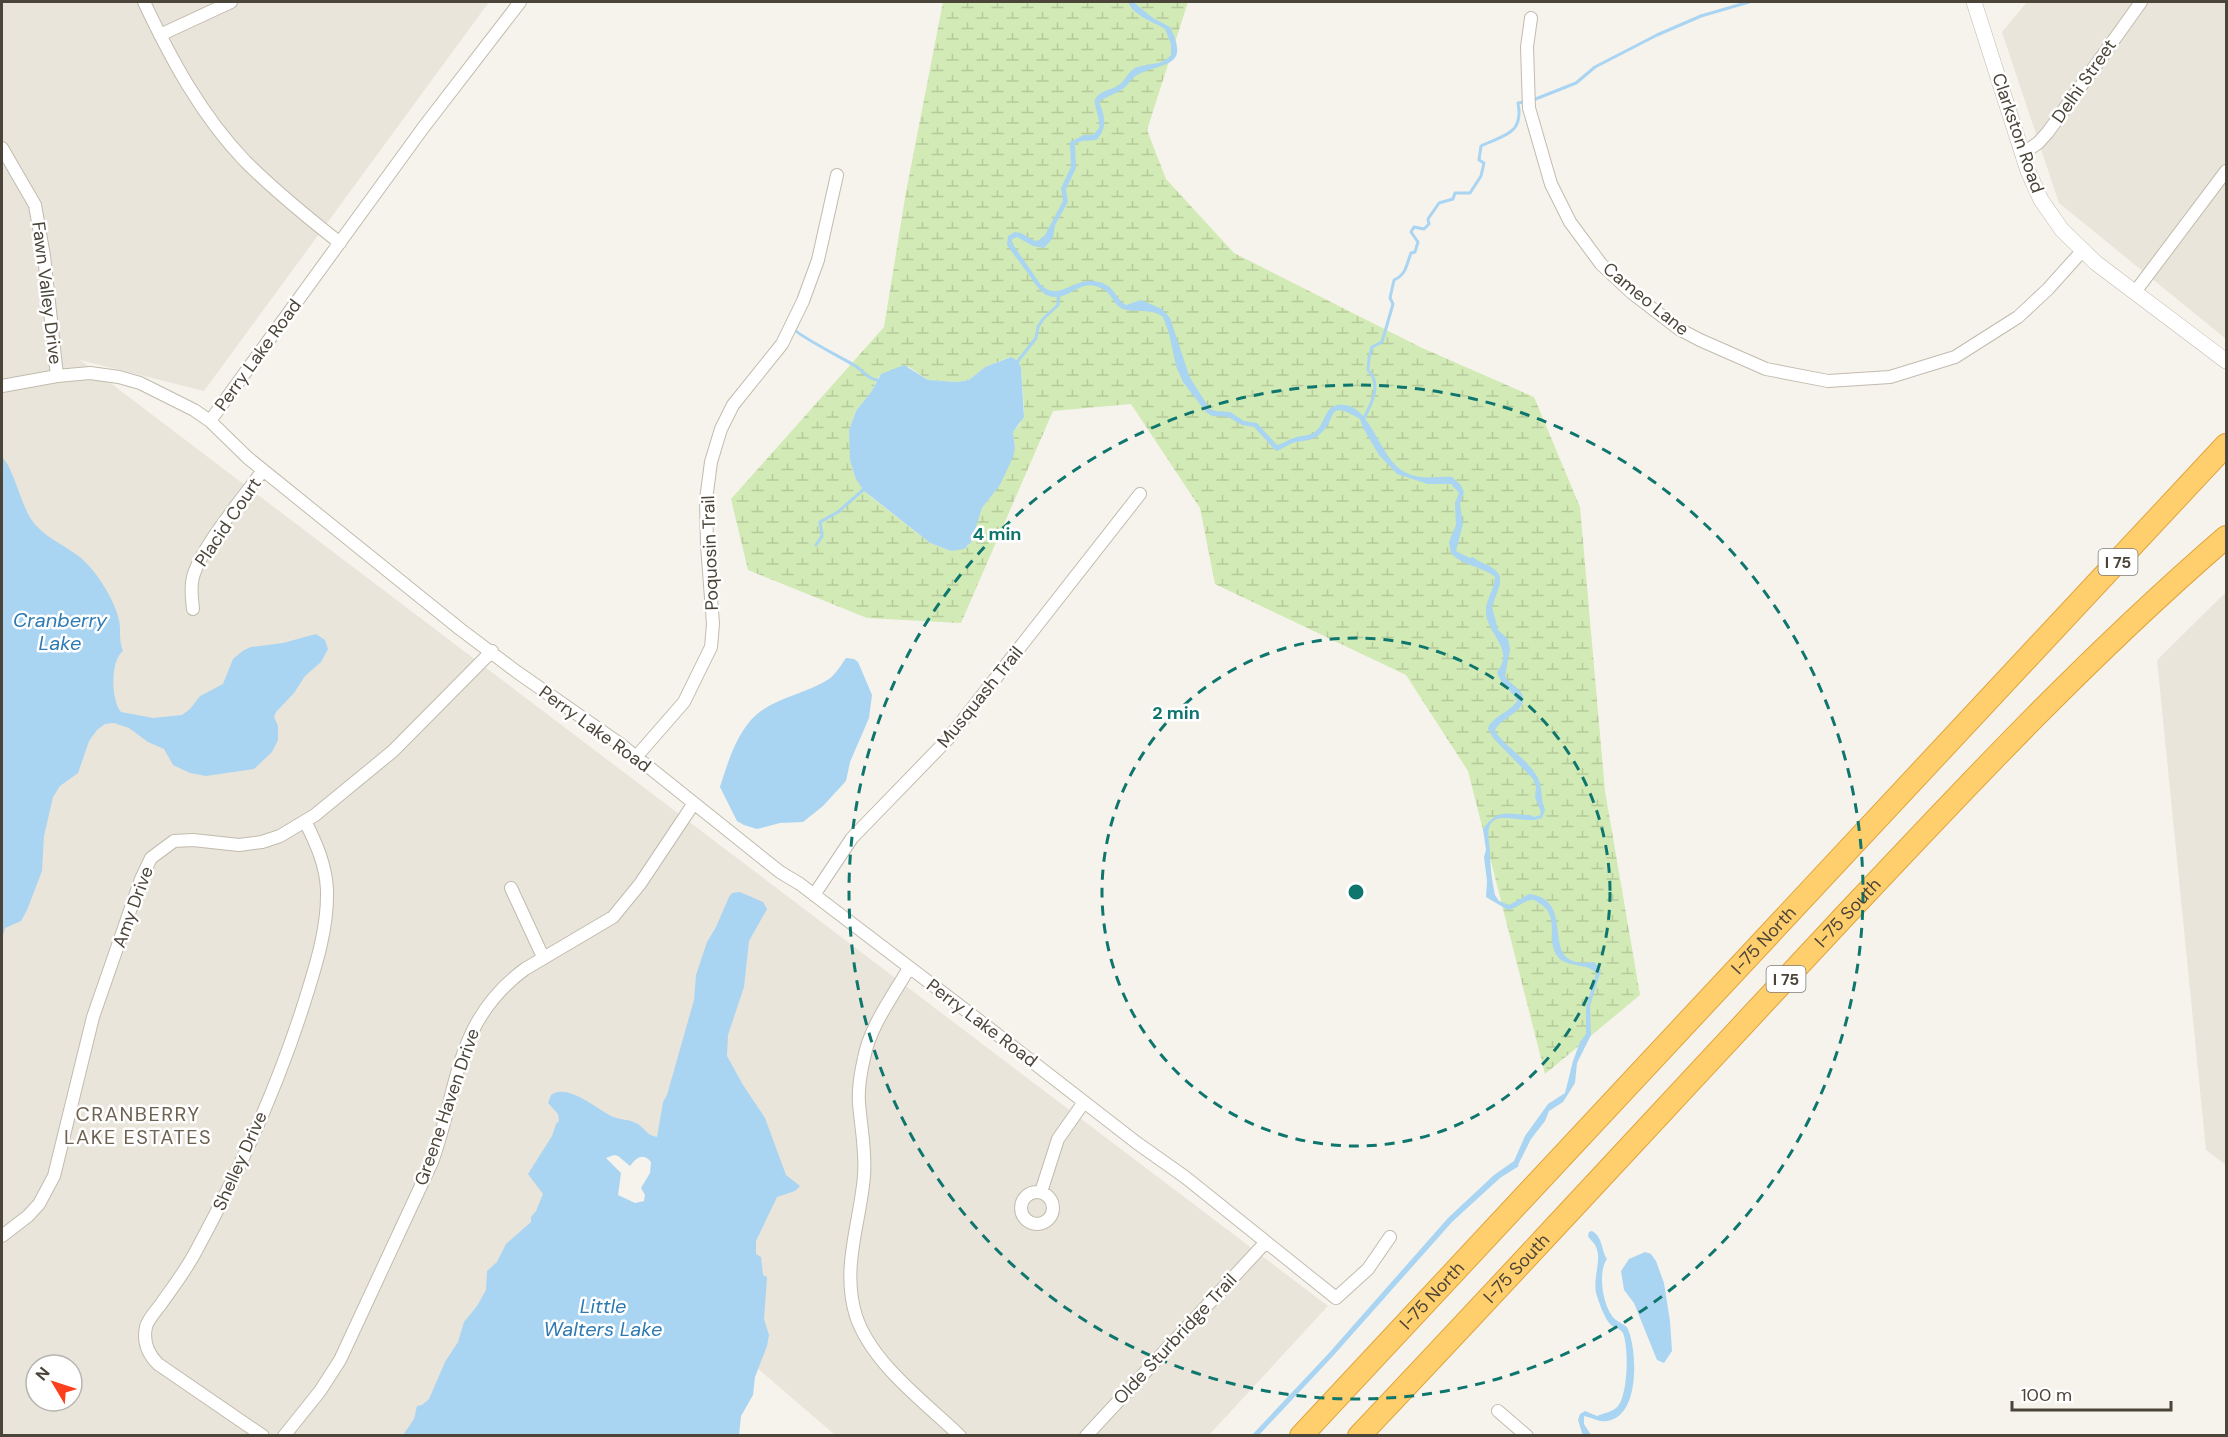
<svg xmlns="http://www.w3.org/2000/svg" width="2228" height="1437" font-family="'DM Sans',sans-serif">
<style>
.residential{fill:#eae5da;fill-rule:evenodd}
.wetland{fill:url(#wetland-marsh);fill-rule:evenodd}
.water{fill:#a9d4f2;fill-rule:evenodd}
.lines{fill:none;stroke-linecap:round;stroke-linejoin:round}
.stream{stroke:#a9d4f2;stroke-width:3}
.minor-casing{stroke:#c2bbae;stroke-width:14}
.tertiary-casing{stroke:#c2bbae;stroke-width:16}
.motorway-casing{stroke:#e0a43c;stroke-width:24}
.minor{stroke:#fff;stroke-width:12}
.tertiary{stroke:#fff;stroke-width:15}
.motorway{stroke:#ffcf6e;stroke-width:22}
.ring{fill:none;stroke:#0f766e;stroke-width:3;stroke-dasharray:10 8}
.labels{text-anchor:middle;stroke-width:5;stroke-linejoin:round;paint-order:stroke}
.shield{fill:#fff;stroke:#817c74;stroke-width:1.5}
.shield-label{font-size:16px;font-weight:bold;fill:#4b4439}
.street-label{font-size:18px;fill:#4b4439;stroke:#fff}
.water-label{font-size:20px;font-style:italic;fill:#2e7ab2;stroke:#fff}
.neighbourhood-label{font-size:20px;letter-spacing:1.5px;fill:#6e6250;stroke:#fff}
.centre{fill:#0f766e;stroke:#fff;stroke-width:3}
.ring-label{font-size:18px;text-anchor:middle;font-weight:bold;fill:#0f766e;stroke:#fff;stroke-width:5;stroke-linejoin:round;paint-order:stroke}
</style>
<defs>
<pattern id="wetland-marsh" width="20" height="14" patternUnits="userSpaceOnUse" patternTransform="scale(1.5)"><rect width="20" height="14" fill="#d2eab5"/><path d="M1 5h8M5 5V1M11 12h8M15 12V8" fill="none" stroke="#b6ca9c"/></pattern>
</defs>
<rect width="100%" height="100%" fill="#f6f3ec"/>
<path class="residential" d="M2,2H489L204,391L80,360L1328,1306L1209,1435H835L672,1295L583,1435L2,1436ZM594,1127L698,1167L671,1294L570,1173ZM36,1365H72V1401H36Z
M2027,2H2226V339L2059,203L2002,32Z
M2226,592V1165L2206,1150L2157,660Z"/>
<path class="wetland" d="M943,2H1188L1147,130L1166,179L1234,253L1420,347L1534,397L1580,507L1605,791L1640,995L1545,1074L1468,771L1406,675L1215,584L1200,508L1131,404L1053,411L961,623L867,618L748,570L731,499L884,327L906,192ZM1010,357L1018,361L1021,367L1024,411L1020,424L1013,432L1015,447L1000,485L982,508L968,546L951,551L930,543L870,496L855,477L852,468L849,430L856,411L871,392L879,376L909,367L928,380L957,382L969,380L985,367Z"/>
<path class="water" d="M1128,2H1133L1153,18L1170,27C1191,69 1162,62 1137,75C1131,79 1129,84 1124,88C1116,94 1107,96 1099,102C1105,115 1108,129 1096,140L1081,141L1075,144L1076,168L1066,189L1068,202L1055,225L1053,238L1044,248L1033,246L1017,237L1012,239V243L1041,285C1058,302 1074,278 1094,281C1116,284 1113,297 1126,305L1141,300L1162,309L1170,318L1190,378L1210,409L1216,411L1230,412L1244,421L1257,423L1277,445C1283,444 1287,440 1294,438C1301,435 1309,437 1316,431C1325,424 1324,407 1338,405C1370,400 1378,456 1403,471C1419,481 1435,476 1452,477L1460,484L1464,492L1460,504L1463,524L1456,551L1470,558L1473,557C1482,565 1493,564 1500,576V584L1492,607L1498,630L1507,638L1509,643L1510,650L1505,676C1509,683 1518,687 1522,694C1530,711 1497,719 1495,731C1506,748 1528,759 1538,778C1543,788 1540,799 1545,810L1542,818C1529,823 1515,817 1501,818C1482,821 1490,840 1490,853C1490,867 1492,881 1495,895L1499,901L1509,905L1529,894C1581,900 1533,971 1594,962L1601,970L1590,1006L1591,1035L1577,1063L1575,1083L1563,1102L1549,1111L1545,1121L1531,1139L1518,1165L1519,1166L1500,1178L1452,1222L1333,1356L1259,1435H1252L1329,1353L1448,1218L1494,1175L1514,1161L1525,1136L1548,1104L1565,1093L1573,1061L1580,1042L1586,1034V1008L1596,973C1588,963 1568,968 1558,957C1545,941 1560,919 1542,905C1540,904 1535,900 1534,900C1527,898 1516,909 1508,910L1486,897L1487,881L1484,857L1486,850L1483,829C1498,808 1506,814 1530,815L1534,817L1540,815L1541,812L1535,797L1536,787L1533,779L1494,739L1488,729C1491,717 1509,713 1517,701C1512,690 1500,684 1497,672C1515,650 1489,636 1486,614C1485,600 1494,591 1495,577C1482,566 1462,566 1451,553L1449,542L1456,525L1455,503L1459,493L1451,484H1428L1397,474L1379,455L1363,428L1360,419C1324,398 1339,420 1319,435C1312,441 1306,440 1297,442C1289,443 1284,449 1276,451L1254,427L1242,425L1228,417L1212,416L1206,412L1183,382L1176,366L1169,333L1163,317C1150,307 1137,314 1123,309C1111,304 1114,291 1095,286C1083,283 1076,291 1065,295C1043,303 1037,285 1026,271C1020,262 1013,254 1007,245L1008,236L1015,232L1021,233L1035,241L1039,240L1045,235L1063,201L1061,188L1071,167L1070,142L1084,135H1093L1099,128C1101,119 1093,104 1095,100C1098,91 1112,90 1119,85C1125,81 1128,72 1135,68C1147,63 1162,66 1171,55V44L1165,29C1152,21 1134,16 1128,2Z
M1011,357L1018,361L1021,367L1024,417L1013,432L1015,448L1013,457L1000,485L982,508L971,542L964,549L951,551L930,543L863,490L855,477L850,460L849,430L856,411L871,392L881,374L904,365L928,380L957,382L969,380L985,367Z
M2,457C13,467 21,504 31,519C42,536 61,543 77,555C95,567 120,607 120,628C120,637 120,643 123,651C110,660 111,701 121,712L153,718L182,715L190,709L200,696L223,684L233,659L244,650L251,647L283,643L316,634L325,640L328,649L321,662L305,676L294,693L276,712L274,717L278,726V740L272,752L254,769L206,776L190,773L173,765L164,749L148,742L129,728L114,723L105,724L97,730L89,741L78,773L60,786L53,797L44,836L42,871L27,910L21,921L5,928L2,939Z
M846,658L854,659L858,662L872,695L869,718L850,762L846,781L823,806L803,822L780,823L757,829L744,825L737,821L720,787C727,765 735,738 751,720C770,698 805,695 829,679C836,674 841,665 846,658Z
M740,892L763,902L767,909L749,941L744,987L728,1035L727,1056L743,1085L765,1118L786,1175L800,1186L795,1191L777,1197L756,1241V1254L761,1257L763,1275L767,1277L764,1319L769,1335L767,1346L755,1377L753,1395L741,1416L739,1435H403L414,1419L417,1406L422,1405L429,1399L445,1362L458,1342L464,1322L477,1306L486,1290L487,1271L497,1262L506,1244L531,1222V1217L536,1211L543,1194L528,1174L552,1136L556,1124L559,1121L558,1114L548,1103L551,1095C567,1083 596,1108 611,1116C619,1120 630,1119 638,1124C645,1129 648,1136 657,1137L663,1102L667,1095L694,1000L696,975L707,942L716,927L729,897L732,893ZM614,1155L618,1156L630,1166C636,1158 643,1152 651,1162L650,1173L641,1188L645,1195L644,1201L635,1203L618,1195L621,1173L606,1158Z
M1592,1231C1603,1237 1601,1250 1607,1259C1597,1272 1603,1310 1616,1320C1622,1325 1627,1324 1629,1332C1637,1354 1639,1412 1611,1420C1601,1424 1594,1418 1584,1416V1424L1591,1435L1583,1436L1578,1420L1580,1414L1585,1411L1597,1416C1604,1413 1613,1412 1618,1406C1628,1393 1629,1348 1623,1333C1620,1328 1617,1329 1612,1326C1604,1319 1599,1302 1596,1293C1593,1277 1602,1259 1596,1247C1595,1243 1590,1240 1588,1236L1589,1232Z
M1645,1252L1651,1254L1656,1261L1664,1283L1670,1321L1672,1351L1664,1363L1657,1360L1634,1303L1624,1290L1621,1271L1629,1259Z"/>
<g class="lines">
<path class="stream" d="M1533,100L1576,83L1595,67L1657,35L1701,16L1749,2
M797,326L795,330C799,336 846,360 857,367C864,372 868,379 877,380
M1018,361L1036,338L1038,327L1043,319L1058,305L1059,296
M1364,418C1372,403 1382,384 1368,370L1369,358L1372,347L1382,342L1393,304L1390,298L1394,280C1407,274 1406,265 1411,253L1415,252L1418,242L1411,232L1414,227L1424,229L1429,224L1428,219L1439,203L1453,199L1455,193H1470L1481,176L1484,163L1479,160L1481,146C1504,135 1524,134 1518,103L1524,102
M816,545L822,536L820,522L838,512L863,490"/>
<defs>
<path id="minor" d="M144,2C171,59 201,115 245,161C275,191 307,217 340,243
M1531,18L1527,47L1529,108L1551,184L1570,222L1601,264L1632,293L1679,329L1700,340L1766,369L1828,381L1890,377L1955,357L2018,317L2048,289L2083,250
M160,35L231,2
M2,148L35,205L44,256L57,376
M2022,154L2038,143L2048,132L2141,2
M2135,292L2226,171
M2,386L57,376L90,373L119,377L140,383L194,410L210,421L248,458L460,629L517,672L620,744L780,872L800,884L972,1015L1137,1143L1185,1177L1336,1298L1368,1269L1390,1237
M210,421L423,128L520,2
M193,609C192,598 190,588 193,577C201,547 244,497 263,470
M636,757L684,702L711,647L713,624L707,545L706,500L711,462L721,429L733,405L782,344L803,301L818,260L837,175
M511,888L543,957
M814,895L852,838L948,739L1140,494
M909,968C893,996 870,1026 864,1058C861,1071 858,1089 859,1103C861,1128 866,1151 864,1176C860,1224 841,1268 856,1316C872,1364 925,1402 960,1436
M1021 1208a16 16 0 1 1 32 0a16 16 0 1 1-32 0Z
M1041,1192L1058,1139L1084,1102
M2,1236L28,1216L39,1204L54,1176L93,1017L141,879L151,858L174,841L193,840L239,845L262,842L280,836L315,815L393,751L492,651
M1498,1411L1527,1436
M263,1436L158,1364C148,1354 143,1341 146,1327C148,1319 156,1311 161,1304C173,1287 186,1270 196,1251C240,1170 279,1084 306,997C317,962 328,926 327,890C326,865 316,843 305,821
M284,1436L320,1391L340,1360L432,1162C459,1088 454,1021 525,969L613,917L640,884L694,803
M1086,1436L1265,1243"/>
<path id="tertiary" d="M1974,2L2028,171L2041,200L2062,230L2096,263L2226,361"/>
<g id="motorway">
<path id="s1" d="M1301,1436L2226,445"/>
<path id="s2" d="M1359,1436C1521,1265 1679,1093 1839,922C1964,789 2088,656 2226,537"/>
</g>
</defs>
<use href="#minor" class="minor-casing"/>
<use href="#tertiary" class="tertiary-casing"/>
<use href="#motorway" class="motorway-casing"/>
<use href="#minor" class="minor"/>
<use href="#tertiary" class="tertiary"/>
<use href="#motorway" class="motorway"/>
</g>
<g class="ring">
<circle cx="1356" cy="892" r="254"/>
<circle cx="1356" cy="892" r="507"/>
</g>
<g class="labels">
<g class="shield">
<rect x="2098.5" y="549" width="39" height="26" rx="4.5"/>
<rect x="1766.5" y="966" width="39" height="26" rx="4.5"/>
</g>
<g class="shield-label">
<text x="2118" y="568">I 75</text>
<text x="1786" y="985">I 75</text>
</g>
<g class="street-label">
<text transform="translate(2084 81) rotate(-55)" y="6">Delhi Street</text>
<text transform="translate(2018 133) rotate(71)" y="6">Clarkston Road</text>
<text transform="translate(47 293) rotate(83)" y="6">Fawn Valley Drive</text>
<text transform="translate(1646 299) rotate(39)" y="6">Cameo Lane</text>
<text transform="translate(258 355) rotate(-54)" y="6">Perry Lake Road</text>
<text transform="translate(228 522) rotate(-56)" y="6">Placid Court</text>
<text transform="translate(710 553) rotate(-92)" y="6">Poquosin Trail</text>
<text transform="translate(980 697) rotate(-51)" y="6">Musquash Trail</text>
<text transform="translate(595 729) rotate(36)" y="6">Perry Lake Road</text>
<text transform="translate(133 907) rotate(-70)" y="6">Amy Drive</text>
<text dy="6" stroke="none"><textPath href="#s2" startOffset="716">I-75 South</textPath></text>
<text dy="6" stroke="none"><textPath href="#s1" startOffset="678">I-75 North</textPath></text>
<text transform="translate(982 1023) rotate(37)" y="6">Perry Lake Road</text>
<text transform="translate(447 1107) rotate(-71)" y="6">Greene Haven Drive</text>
<text transform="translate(240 1161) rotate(-66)" y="6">Shelley Drive</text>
<text dy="6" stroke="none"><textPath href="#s2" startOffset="230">I-75 South</textPath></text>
<text dy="6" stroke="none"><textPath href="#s1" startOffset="192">I-75 North</textPath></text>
<text transform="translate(1175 1339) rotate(-47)" y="6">Olde Sturbridge Trail</text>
</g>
<g class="water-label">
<text x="60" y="627">Cranberry<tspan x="60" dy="23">Lake</tspan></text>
<text x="603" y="1313">Little<tspan x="603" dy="23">Walters Lake</tspan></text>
</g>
<g class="neighbourhood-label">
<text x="138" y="1121">CRANBERRY<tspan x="138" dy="23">LAKE ESTATES</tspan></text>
</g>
</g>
<circle cx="1356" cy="892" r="9" class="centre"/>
<g class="ring-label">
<text x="997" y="540">4 min</text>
<text x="1176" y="719">2 min</text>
</g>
<rect width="2228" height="1437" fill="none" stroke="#4b4439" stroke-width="6"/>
<g transform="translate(54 1383) rotate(309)"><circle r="28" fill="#ffffff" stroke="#b7b4b0" stroke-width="1.5"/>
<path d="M0-4.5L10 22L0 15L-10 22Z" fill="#fc3f1d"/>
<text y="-9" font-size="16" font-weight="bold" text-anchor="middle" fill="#4b4439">N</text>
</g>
<path d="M2012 1401v9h159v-9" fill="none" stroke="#4b4439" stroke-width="3"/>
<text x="2021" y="1401" font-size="18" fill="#4b4439" stroke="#ffffff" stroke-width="4.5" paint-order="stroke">100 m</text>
</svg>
